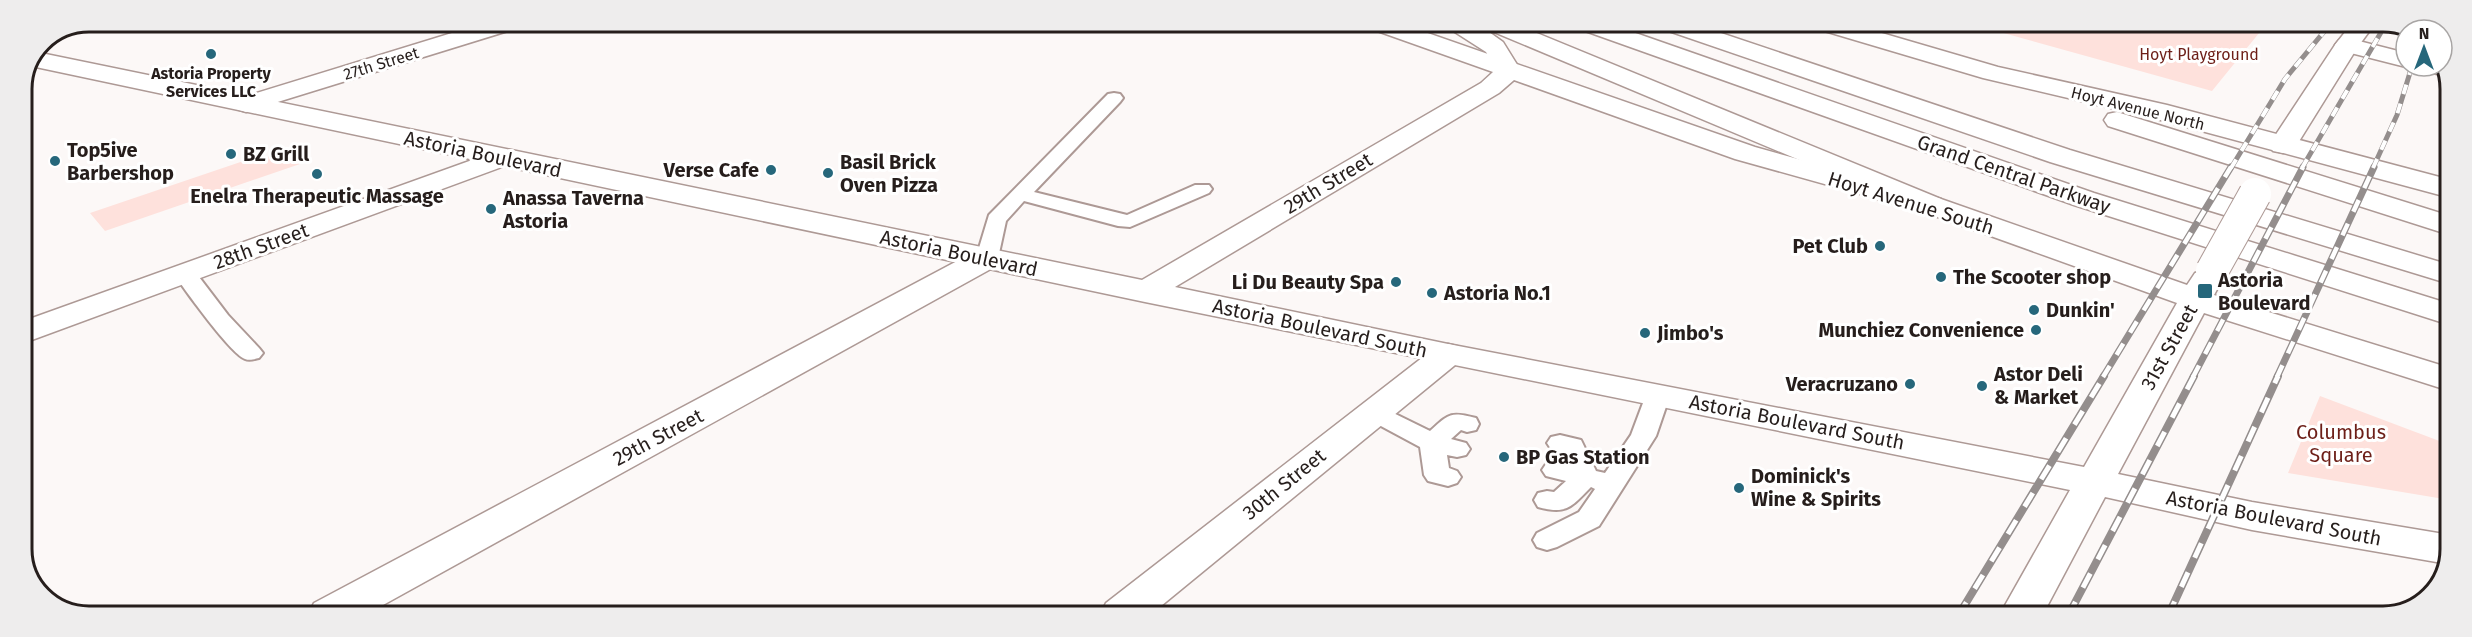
<svg xmlns="http://www.w3.org/2000/svg" width="2472" height="637" font-family="'Fira Sans',sans-serif">
<style>
.green{fill:#fee1dc}
.lines{fill:none;stroke-linecap:round;stroke-linejoin:round}
.service-casing{stroke:#ad9995;stroke-width:4}
.minor-casing{stroke:#ad9995;stroke-width:3}
.tertiary-casing{stroke:#ad9995;stroke-width:3}
.secondary-casing{stroke:#ad9995;stroke-width:3}
.motorway-casing{stroke:#ad9995;stroke-width:3}
.service{fill:#fff;fill-rule:evenodd}
.minor{fill:#fff;fill-rule:evenodd}
.tertiary{fill:#fff;fill-rule:evenodd}
.secondary{fill:#fff;fill-rule:evenodd}
.motorway{fill:#fff;fill-rule:evenodd}
.rail-far2-casing{stroke:#948e8d;stroke-width:5}
.rail-far1-casing{stroke:#948e8d;stroke-width:7}
.rail-casing{stroke:#948e8d;stroke-width:8}
.rail-far2{stroke:#fff;stroke-width:4;stroke-dasharray:10;stroke-linecap:butt}
.rail-far1{stroke:#fff;stroke-width:4.5;stroke-dasharray:13;stroke-linecap:butt}
.rail{stroke:#fff;stroke-width:5;stroke-dasharray:16;stroke-linecap:butt}
.secondary-bridge-casing{stroke:#ad9995;stroke-width:34;stroke-linecap:butt}
.secondary-bridge{stroke:#fff;stroke-width:32}
.poi-dot{fill:#26677b;stroke:#fff;stroke-width:2}
.labels{text-anchor:middle;stroke-width:6;stroke-linejoin:round;paint-order:stroke}
.far-park-label{font-size:16px;fill:#6d1f18;stroke:#fff}
.far-street-label{font-size:16px;fill:#261e1c;stroke:#fff}
.far-poi-label{font-size:16px;font-weight:bold;fill:#261e1c;stroke:#fff}
.poi-label{font-size:20px;font-weight:bold;fill:#261e1c;stroke:#fff;text-anchor:start}
.street-label{font-size:20px;fill:#261e1c;stroke:#fff}
.park-label{font-size:20px;fill:#6d1f18;stroke:#fff}
.rim{fill:none;stroke:#261e1c;stroke-width:3}
</style>
<rect width="100%" height="100%" fill="#fcf8f7"/>
<path class="green" d="M1964,22H2268L2212,91Z
M261,155L300,164L105,231L90,213Z
M2320,396L2450,445V500L2288,473Z"/>
<g class="lines">
<defs>
<path id="service" d="M1114,93L1120,94L1123,98L1120,102L1034,192L1127,215L1195,185H1209L1212,189L1209,193L1130,227L1118,226L1024,201L1006,221L998,258L994,262L987,264L980,262L976,258L989,215L1108,94Z
M185,268L193,269L228,315L259,348L263,353L259,358C254,359 250,361 245,359C230,353 185,290 174,274L177,269Z
M1658,387L1667,390L1670,395L1656,436L1599,526L1557,547L1547,550L1537,547L1533,540L1537,533L1579,512L1595,489L1591,487C1571,507 1567,515 1538,507L1534,500L1538,493L1547,491L1554,492L1566,481L1546,476L1542,470L1546,464L1555,461L1567,464L1562,452L1551,449L1547,443L1551,437L1560,435L1581,440L1596,471L1605,473L1631,435L1646,395L1649,390Z
M1375,404L1430,431C1449,414 1450,411 1476,418L1479,424L1476,430L1467,432L1461,430L1451,439L1466,443L1470,449L1466,455L1457,457L1447,455L1449,468L1457,471L1461,477L1457,483L1448,486L1428,481L1424,475L1420,447L1366,418L1363,412L1366,406Z"/>
<path id="minor" d="M2347,38L2406,53V66H2411L2406,67L2339,50L2335,45L2339,40Z
M2442,63L2447,76L2423,71L2420,66H2442Z
M500,150L510,152L514,158L510,164L21,344V322Z
M987,249L998,251L1003,258L998,265L365,615H308L314,603L976,251Z
M1448,344L1460,347L1465,354L1460,361L1150,615H1100L1106,603L1436,347Z"/>
<path id="tertiary" d="M491,21H527L524,26L255,109L246,112L237,109L233,104L237,99Z
M2353,22H2376L2357,48L2293,151L2283,153L2273,151L2269,145L2335,45Z"/>
<path id="secondary" d="M1362,22H1396L1755,147L1941,199L2187,285L2195,273L2206,270L2217,273L2222,280L2214,295L2450,368V391L2204,313L2118,474L2252,502L2450,535V562L2448,564L2252,530L2105,497L2042,616H1999L2070,490L1145,302L31,66L36,52L1142,280L1481,83L1493,72L1366,27ZM1514,80L1735,159L1921,211L2177,303L2084,467L1448,344L1175,287L1499,93Z
M1807,22H1844L1998,67L2167,105L2451,180V198L2153,118L1983,78L1811,27Z
M2117,112L2450,216V235L2108,126L2104,120L2108,114Z"/>
<path id="motorway" d="M1443,22H1472L1482,27L1479,22H1510L1941,199L1946,205L1941,211L1931,214L1921,211L1482,27L1503,42L1521,71L1518,76L1509,78L1500,76L1486,52L1447,27Z
M1570,22H1604L2094,193L2450,304V325L2074,205L1574,27Z
M1653,22H1688L2070,150L2450,265V284L2050,162L1657,27Z"/>
</defs>
<use href="#service" class="service-casing"/>
<use href="#minor" class="minor-casing"/>
<use href="#tertiary" class="tertiary-casing"/>
<use href="#secondary" class="secondary-casing"/>
<use href="#motorway" class="motorway-casing"/>
<use href="#service" class="service"/>
<use href="#minor" class="minor"/>
<use href="#tertiary" class="tertiary"/>
<use href="#secondary" class="secondary"/>
<use href="#motorway" class="motorway"/>
<defs>
<path id="rail-far2" d="M2231,168L2285,79L2332,22
M2302,168L2387,22
M2373,168L2397,115L2412,66"/>
<path id="rail-far1" d="M2103,377L2231,167
M2193,377L2303,167
M2277,377L2374,167"/>
<path id="rail" d="M1958,616L2104,376
M2068,616L2194,376
M2168,616L2278,376"/>
</defs>
<use href="#rail-far2" class="rail-far2-casing"/>
<use href="#rail-far1" class="rail-far1-casing"/>
<use href="#rail" class="rail-casing"/>
<use href="#rail-far2" class="rail-far2"/>
<use href="#rail-far1" class="rail-far1"/>
<use href="#rail" class="rail"/>
<defs>
<path id="secondary-bridge" d="M2212,271L2255,194"/>
</defs>
<use href="#secondary-bridge" class="secondary-bridge-casing"/>
<use href="#secondary-bridge" class="secondary-bridge"/>
</g>
<g class="poi-dot">
<circle cx="211" cy="54" r="6"/>
<circle cx="231" cy="154" r="6"/>
<circle cx="55" cy="161" r="6"/>
<circle cx="771" cy="170" r="6"/>
<circle cx="828" cy="173" r="6"/>
<circle cx="317" cy="174" r="6"/>
<circle cx="491" cy="209" r="6"/>
<circle cx="1880" cy="246" r="6"/>
<circle cx="1941" cy="277" r="6"/>
<circle cx="1396" cy="282" r="6"/>
<rect x="2197" y="283" width="16" height="16" rx="3"/>
<circle cx="1432" cy="293" r="6"/>
<circle cx="2034" cy="310" r="6"/>
<circle cx="2036" cy="330" r="6"/>
<circle cx="1645" cy="333" r="6"/>
<circle cx="1910" cy="384" r="6"/>
<circle cx="1982" cy="386" r="6"/>
<circle cx="1504" cy="457" r="6"/>
<circle cx="1739" cy="488" r="6"/>
</g>
<g class="labels">
<g class="far-park-label">
<text x="2199" y="60">Hoyt Playground</text>
</g>
<g class="far-street-label">
<text transform="translate(381 63) rotate(-17)" y="6">27th Street</text>
<text transform="translate(2138 108) rotate(14)" y="6">Hoyt Avenue North</text>
</g>
<g class="far-poi-label">
<text x="211" y="79">Astoria Property<tspan x="211" dy="18">Services LLC</tspan></text>
</g>
<g class="poi-label">
<text x="67" y="157">Top5ive<tspan x="67" dy="23">Barbershop</tspan></text>
<text x="243" y="161">BZ Grill</text>
<text x="840" y="169">Basil Brick<tspan x="840" dy="23">Oven Pizza</tspan></text>
<text x="759" y="177" text-anchor="end">Verse Cafe</text>
<text x="317" y="203" text-anchor="middle">Enelra Therapeutic Massage</text>
<text x="503" y="205">Anassa Taverna<tspan x="503" dy="23">Astoria</tspan></text>
<text x="1868" y="253" text-anchor="end">Pet Club</text>
<text x="1953" y="284">The Scooter shop</text>
<text x="2218" y="287">Astoria<tspan x="2218" dy="23">Boulevard</tspan></text>
<text x="1384" y="289" text-anchor="end">Li Du Beauty Spa</text>
<text x="1444" y="300">Astoria No.1</text>
<text x="2046" y="317">Dunkin'</text>
<text x="2024" y="337" text-anchor="end">Munchiez Convenience</text>
<text x="1657" y="340">Jimbo's</text>
<text x="1994" y="381">Astor Deli<tspan x="1994" dy="23">&amp; Market</tspan></text>
<text x="1898" y="391" text-anchor="end">Veracruzano</text>
<text x="1516" y="464">BP Gas Station</text>
<text x="1751" y="483">Dominick's<tspan x="1751" dy="23">Wine &amp; Spirits</tspan></text>
</g>
<g class="street-label">
<text transform="translate(483 154) rotate(12)" y="7">Astoria Boulevard</text>
<text transform="translate(2014 174) rotate(19)" y="7">Grand Central Parkway</text>
<text transform="translate(1328 183) rotate(-31)" y="7">29th Street</text>
<text transform="translate(1911 203) rotate(17)" y="7">Hoyt Avenue South</text>
<text transform="translate(261 246) rotate(-20)" y="7">28th Street</text>
<text transform="translate(959 253) rotate(12)" y="7">Astoria Boulevard</text>
<text transform="translate(1320 328) rotate(12)" y="7">Astoria Boulevard South</text>
<text transform="translate(2169 347) rotate(-61)" y="7">31st Street</text>
<text transform="translate(1797 422) rotate(11)" y="7">Astoria Boulevard South</text>
<text transform="translate(658 437) rotate(-28)" y="7">29th Street</text>
<text transform="translate(1284 484) rotate(-39)" y="7">30th Street</text>
<text transform="translate(2274 518) rotate(11)" y="7">Astoria Boulevard South</text>
</g>
<g class="park-label">
<text x="2341" y="439">Columbus<tspan x="2341" dy="23">Square</tspan></text>
</g>
</g>
<path d="M0 0H2472V637H0ZM89 32H2383A57 57 0 0 1 2440 89V549A57 57 0 0 1 2383 606H89A57 57 0 0 1 32 549V89A57 57 0 0 1 89 32Z" fill="#eeeded" fill-rule="evenodd"/>
<path class="rim" d="M89 32H2383A57 57 0 0 1 2440 89V549A57 57 0 0 1 2383 606H89A57 57 0 0 1 32 549V89A57 57 0 0 1 89 32Z"/>
<g transform="translate(2424 48)"><circle r="28" fill="#ffffff" stroke="#a8a5a4" stroke-width="1.5"/>
<path d="M0-4.5L10 22L0 15L-10 22Z" fill="#26677b"/>
<text y="-9" font-size="16" font-weight="bold" text-anchor="middle" fill="#261e1c">N</text>
</g>
</svg>
